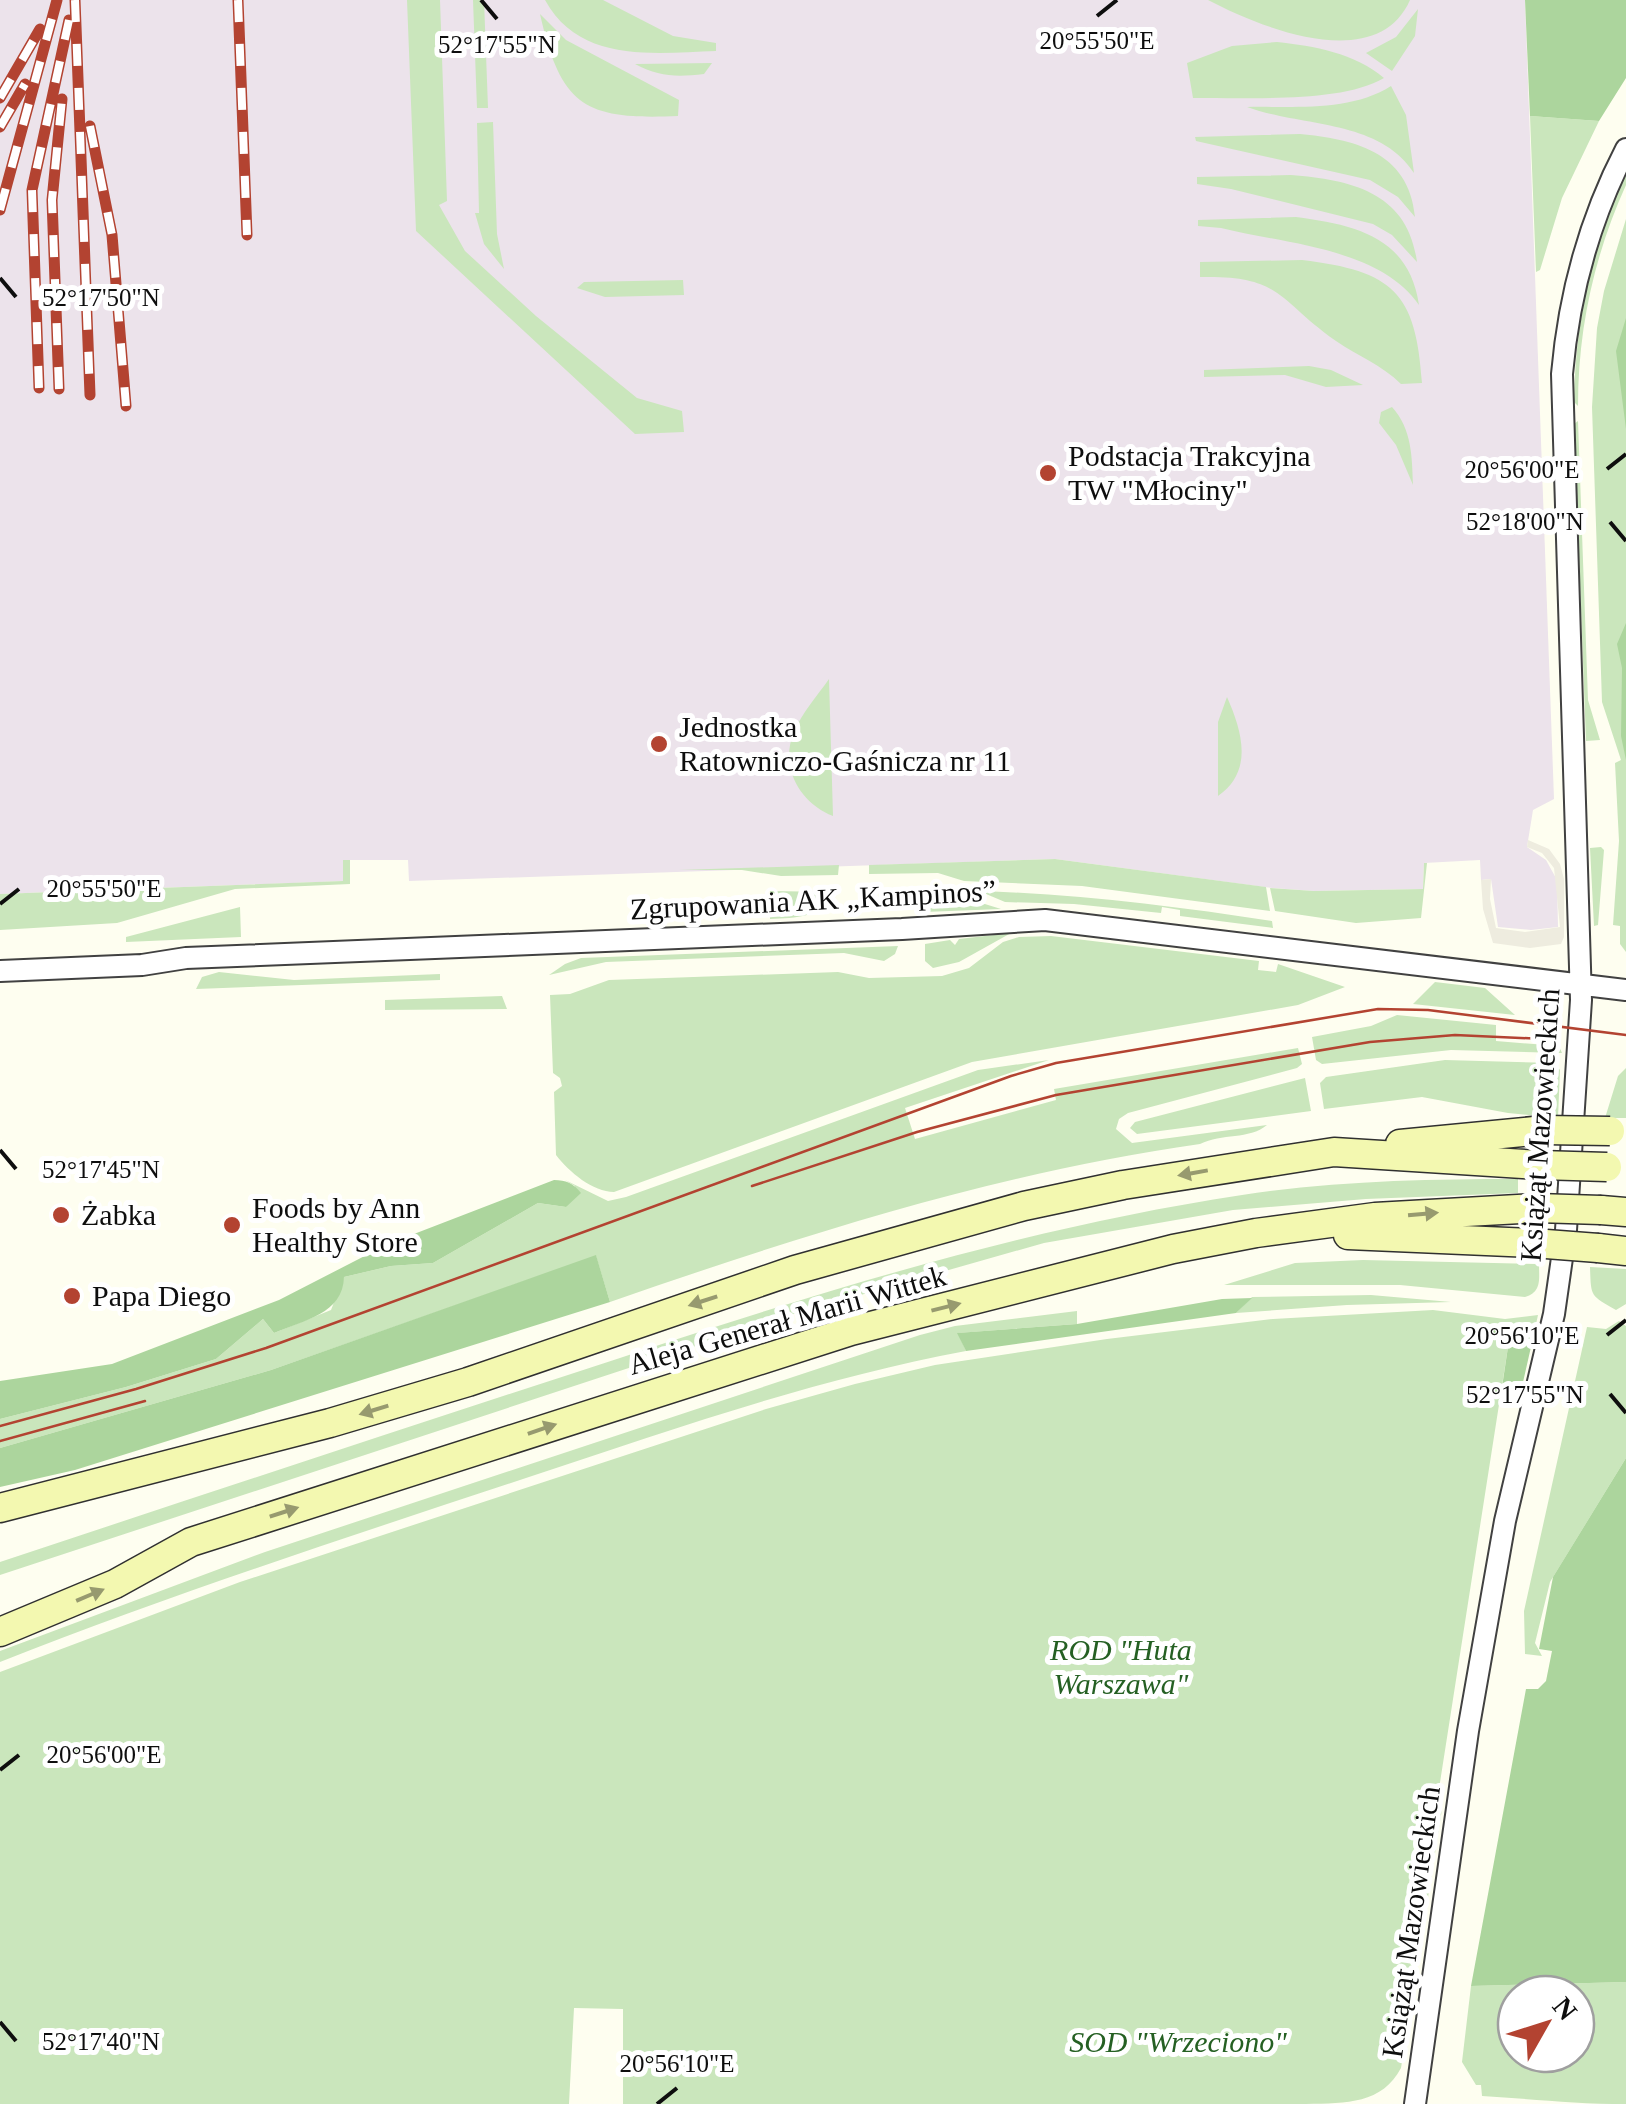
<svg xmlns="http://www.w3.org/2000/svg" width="1626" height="2104" font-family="Georgia,serif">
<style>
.industrial{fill:#ece3eb}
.green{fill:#cae6bc;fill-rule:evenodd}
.forest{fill:#acd59d}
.plaza{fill:#eeecdf}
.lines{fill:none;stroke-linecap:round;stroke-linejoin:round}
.minor-casing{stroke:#414141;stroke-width:24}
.secondary-casing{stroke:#303030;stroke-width:31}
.minor{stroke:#fff;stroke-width:20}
.secondary{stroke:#f3f8b0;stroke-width:28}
.tram{stroke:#b34331;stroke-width:2.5}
.rail-casing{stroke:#b34331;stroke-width:11}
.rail{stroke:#fff;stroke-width:8;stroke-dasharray:22;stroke-linecap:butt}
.secondary-bridge-casing{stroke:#303030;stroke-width:31;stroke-linecap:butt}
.secondary-bridge{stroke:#f3f8b0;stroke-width:28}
.oneway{fill:#979a6f}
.ticks{fill:none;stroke:#0e0e0e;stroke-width:4}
.poi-dot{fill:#b34331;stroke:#fff;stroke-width:4}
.labels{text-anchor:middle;stroke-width:10;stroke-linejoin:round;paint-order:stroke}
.poi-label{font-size:30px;fill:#0e0e0e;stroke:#fff;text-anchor:start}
.street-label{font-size:30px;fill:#0e0e0e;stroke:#fff}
.park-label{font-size:30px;font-style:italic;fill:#256023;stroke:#fff}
.ticks-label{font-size:25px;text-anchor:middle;fill:#0e0e0e;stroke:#fff;stroke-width:10;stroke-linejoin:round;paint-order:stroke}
</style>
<rect width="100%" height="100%" fill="#fefef0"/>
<path class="industrial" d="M0,0H1525L1554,799L1533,810L1527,847L1546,860L1557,880L1558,927L1531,930L1498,927L1491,879L1481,880L1480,860L1424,863L1423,889L1314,891L1272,888L1055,859L409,881L408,860H344V881L0,894Z"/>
<path class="green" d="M407,0H440L447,201L439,205L465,251L536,316L637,398L682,411L684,432L635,434L416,231Z
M473,0H484L488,108H477Z
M545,0H603L673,36L716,43V51C655,53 580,64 545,0Z
M1208,0H1410C1377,75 1261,28 1208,0Z
M1418,9L1415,36L1392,71L1366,53L1396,37Z
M540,14L566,40L679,100L678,116C585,120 561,107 540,14Z
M1277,42C1314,46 1355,53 1384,78C1340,104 1245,97 1193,98L1187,63L1232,46Z
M712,63L704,74C677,77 659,77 635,64Z
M1391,86L1406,115L1414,173C1379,119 1301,127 1247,107C1294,106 1350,112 1391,86Z
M1530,116L1599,121L1562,198L1540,270L1536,272Z
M493,122L497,234L504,269L484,244L475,213H479L477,123Z
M1300,134C1351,139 1409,150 1415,217L1398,197L1370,180L1196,141L1195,137Z
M1291,175C1353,180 1408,193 1417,262L1392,235L1373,224L1231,189L1197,184V177Z
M1626,175V185C1594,256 1578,329 1578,406L1574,402C1575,325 1591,245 1626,175Z
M1296,217C1356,225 1409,237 1419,305C1380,248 1285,244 1221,228L1198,226V220Z
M1626,219V952L1620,944V926L1613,925L1619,841L1615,763L1621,760L1602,702L1592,407L1597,328L1604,291Z
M1302,260C1393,271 1416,292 1422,383L1401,384C1382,365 1358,356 1336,341C1277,300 1283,275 1200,277V262Z
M683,280L684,295L605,297L577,288L584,282Z
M1309,366L1331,370L1363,385L1326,387L1285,375L1204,377V370Z
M1392,407C1412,429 1412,457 1413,485L1396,445L1379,423L1381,412Z
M1578,421L1588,700L1600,740L1586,741L1574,424Z
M829,679L833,816C800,803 779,767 794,732C802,713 817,696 829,679Z
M1227,697C1242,731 1254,771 1218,796V722Z
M1601,847L1604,850L1598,925L1594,926L1590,848Z
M1055,859L1266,887L1270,911L1082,886L964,881L938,873L869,874V865Z
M343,860H350V884L235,889L117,923L0,930V894L343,881Z
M1424,863H1427L1421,918L1356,923L1275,911L1270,888L1314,891L1423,889Z
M839,865L838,875L781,876L742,870H679Z
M770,891L834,892C820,918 797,918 770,919Z
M979,891C1078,894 1174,906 1272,921L1273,928L1180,916V910L1162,907L1161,913L1074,904L1005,902Z
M932,899L972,900L1001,909L924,912L926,902Z
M240,907L241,937L126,942V937Z
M1011,933L959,962L933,968L925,961V944L950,940L955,945L959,939Z
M1051,936L1259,961L1258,970L1276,972L1278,964L1345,987L1298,1005L972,1062L614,1192C593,1192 569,1172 556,1155L554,1092L562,1086L560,1078L553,1073L550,995L570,994L609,980L838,972L869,978L942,976L969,968L1003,942L1019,937Z
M898,946L895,954L884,961L844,953L606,962L549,975L565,964L581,958Z
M219,972L294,980L440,974V980L196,989L202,977Z
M1435,982L1485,988L1515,1015L1413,1004Z
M502,996L507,1009L385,1010V1000Z
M1397,1015L1496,1025V1041L1559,1046L1562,1053L1451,1050L1322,1064L1316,1060L1312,1037L1371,1026Z
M1298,1048L1302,1064L1297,1068L1128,1113L1119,1119L1116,1129L1132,1143L1267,1125C1249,1140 1222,1133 1200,1144C996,1173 803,1235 610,1302L596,1256L271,1370L0,1448V1419L126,1387L216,1359L263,1319L274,1333L331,1310L344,1277L391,1266L433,1263L538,1203L566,1207L575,1186L565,1180L608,1201L626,1197L978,1070L1049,1060L905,1108L915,1139L1056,1100L1054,1089Z
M1445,1060L1555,1063L1560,1070L1558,1118L1508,1113L1422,1097L1324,1109L1320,1083L1326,1077Z
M1626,1068V1118H1605L1618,1076Z
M1305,1078L1311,1111L1137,1134L1130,1128L1135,1122Z
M1518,1179V1193L1366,1199L1233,1210L1044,1243L790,1315L0,1575V1562C190,1499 380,1436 571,1374C791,1301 1011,1230 1242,1195C1333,1181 1426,1179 1518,1179Z
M1363,1260L1539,1264C1539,1279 1542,1292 1525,1297L1400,1285H1224L1295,1263Z
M1590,1267L1626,1269V1304L1616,1310C1590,1295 1591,1297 1590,1267Z
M1371,1295L1451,1302L1347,1305L1236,1313L1252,1297Z
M1433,1310L1505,1319L1538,1315L1533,1338L1492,1330L1508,1347L1436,1808L1442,1809L1401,2068C1382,2104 1347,2103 1306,2104H623V2009L574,2008L569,2104H0V1672L240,1582L766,1409L855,1384L935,1365L1107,1339L1273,1319Z
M1077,1311V1324L958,1333L966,1351C816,1379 674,1429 529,1477C351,1536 175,1593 0,1662V1651L265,1552L920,1335L955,1326Z
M1619,1321L1626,1326V1458L1550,1582L1535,1643L1542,1656L1525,1654L1524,1611L1587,1327L1606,1329Z
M1626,1982V2104C1575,2104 1532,2099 1482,2096L1481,2085H1476L1462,2062L1471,1986ZM1516,1994H1576V2054H1516Z"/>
<path class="forest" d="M1525,0H1626V78L1599,121L1530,116Z
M1626,318V429L1616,351Z
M1626,623V760L1621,736L1622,668L1617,644Z
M554,1180C566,1180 573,1183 581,1193L566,1207L538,1203L433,1263L391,1266L344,1277C343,1314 304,1320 274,1333L263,1319L216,1359L126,1387L0,1419V1381L112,1364L279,1300L388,1244Z
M596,1255L610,1302L75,1470L0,1487V1448L271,1370Z
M1252,1298L1236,1313L966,1351L957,1333L1077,1324L1222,1299Z
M1490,1329L1533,1338L1521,1391L1502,1387L1508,1347Z
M1626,1458V1982L1471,1986L1526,1689H1538L1546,1681L1552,1651L1539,1649L1553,1577Z"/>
<path class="plaza" d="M1528,840L1549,849L1560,864L1564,879V937L1561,944L1530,948L1493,943L1483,909L1481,880L1491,879L1490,899L1496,928L1525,932L1560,927L1554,868L1542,853L1527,847Z"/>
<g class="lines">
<defs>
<path id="minor" d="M0,971L142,965L186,958L902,929L1045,920L1626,990
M1415,2104L1468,1731L1505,1521L1554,1314L1566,1230L1581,1000L1562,374C1569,294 1589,220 1626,149"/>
<path id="secondary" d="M1400,1144L1544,1130
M1601,1210L1626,1212
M1348,1235L1533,1243
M1598,1248L1626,1251
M0,1508L330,1423L468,1382L795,1270L1024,1206L1123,1185L1334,1152L1540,1165
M0,1632L115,1584L191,1542L851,1331L1173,1249L1256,1233L1375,1217L1537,1208"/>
</defs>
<use href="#minor" class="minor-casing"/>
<use href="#secondary" class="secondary-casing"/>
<use href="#minor" class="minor"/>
<use href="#secondary" class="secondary"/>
<path class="tram" d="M752,1186L917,1132L1056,1095L1370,1042L1455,1035L1544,1039
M0,1426L136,1389L266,1348L1011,1076L1056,1063L1378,1009L1428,1010L1626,1035
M0,1441L145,1401"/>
<defs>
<path id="rail" d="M75,0L90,395
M238,0L247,235
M0,98L40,29
M90,126L112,235L126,406
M0,127L25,84
M0,210L57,0
M39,388L32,190L69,20
M59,389L52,200L62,99"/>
</defs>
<use href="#rail" class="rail-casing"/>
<use href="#rail" class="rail"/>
<defs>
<path id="secondary-bridge" d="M1544,1130L1610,1131
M1540,1165L1607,1167
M1537,1208L1601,1210
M1533,1243L1598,1248"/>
</defs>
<use href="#secondary-bridge" class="secondary-bridge-casing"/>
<use href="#secondary-bridge" class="secondary-bridge"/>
</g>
<defs><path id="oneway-solid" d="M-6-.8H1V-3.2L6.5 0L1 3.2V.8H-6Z" transform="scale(2.5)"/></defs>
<g class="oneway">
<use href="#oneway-solid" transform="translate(1193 1173) rotate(170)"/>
<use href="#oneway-solid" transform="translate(1423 1214) rotate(-5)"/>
<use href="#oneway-solid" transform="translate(703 1301) rotate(162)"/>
<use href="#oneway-solid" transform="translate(946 1307) rotate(-14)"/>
<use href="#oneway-solid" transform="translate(374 1410) rotate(163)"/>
<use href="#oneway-solid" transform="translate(542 1429) rotate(-19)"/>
<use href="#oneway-solid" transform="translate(284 1512) rotate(-18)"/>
<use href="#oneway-solid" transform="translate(90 1595) rotate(-23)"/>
</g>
<path class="ticks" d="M481,0L497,19M1097,16L1117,0M0,278L16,297M1607,469L1626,454M1610,522L1626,541M0,904L19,889M0,1150L16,1169M1607,1335L1626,1320M1610,1394L1626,1413M0,1770L19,1755M0,2022L16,2041M657,2104L677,2088"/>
<g class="poi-dot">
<circle cx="1048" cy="473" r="10"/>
<circle cx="659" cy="744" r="10"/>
<circle cx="61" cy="1215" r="10"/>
<circle cx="232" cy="1225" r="10"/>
<circle cx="72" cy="1296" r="10"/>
</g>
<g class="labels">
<g class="poi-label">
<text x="1068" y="466">Podstacja Trakcyjna<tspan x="1068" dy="34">TW "Młociny"</tspan></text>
<text x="679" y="737">Jednostka<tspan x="679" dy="34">Ratowniczo-Gaśnicza nr 11</tspan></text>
<text x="252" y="1218">Foods by Ann<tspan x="252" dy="34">Healthy Store</tspan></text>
<text x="81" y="1225">Żabka</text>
<text x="92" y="1306">Papa Diego</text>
</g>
<g class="street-label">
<text transform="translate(813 900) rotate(-3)" y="10">Zgrupowania AK „Kampinos”</text>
<text transform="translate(1540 1125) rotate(-86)" y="10">Książąt Mazowieckich</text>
<text transform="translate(787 1320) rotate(-16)" y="10">Aleja Generał Marii Wittek</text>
<text transform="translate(1411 1922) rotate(-82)" y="10">Książąt Mazowieckich</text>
</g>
<g class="park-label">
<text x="1121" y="1660">ROD "Huta<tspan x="1121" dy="34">Warszawa"</tspan></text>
<text x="1178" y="2052">SOD "Wrzeciono"</text>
</g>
</g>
<g class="ticks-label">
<text x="1097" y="49">20°55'50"E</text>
<text x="497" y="53">52°17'55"N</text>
<text x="101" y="306">52°17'50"N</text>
<text x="1522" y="478">20°56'00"E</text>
<text x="1525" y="530">52°18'00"N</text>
<text x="104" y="897">20°55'50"E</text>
<text x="101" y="1178">52°17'45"N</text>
<text x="1522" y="1344">20°56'10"E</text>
<text x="1525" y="1403">52°17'55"N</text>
<text x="104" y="1763">20°56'00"E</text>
<text x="101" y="2050">52°17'40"N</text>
<text x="677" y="2072">20°56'10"E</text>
</g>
<g transform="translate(1546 2024) rotate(51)"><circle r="48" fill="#ffffff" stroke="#9f9f9f" stroke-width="2.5"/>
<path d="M0-8L18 38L0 25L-18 38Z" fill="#b34331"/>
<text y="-15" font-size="28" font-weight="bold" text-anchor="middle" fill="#0e0e0e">N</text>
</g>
</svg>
